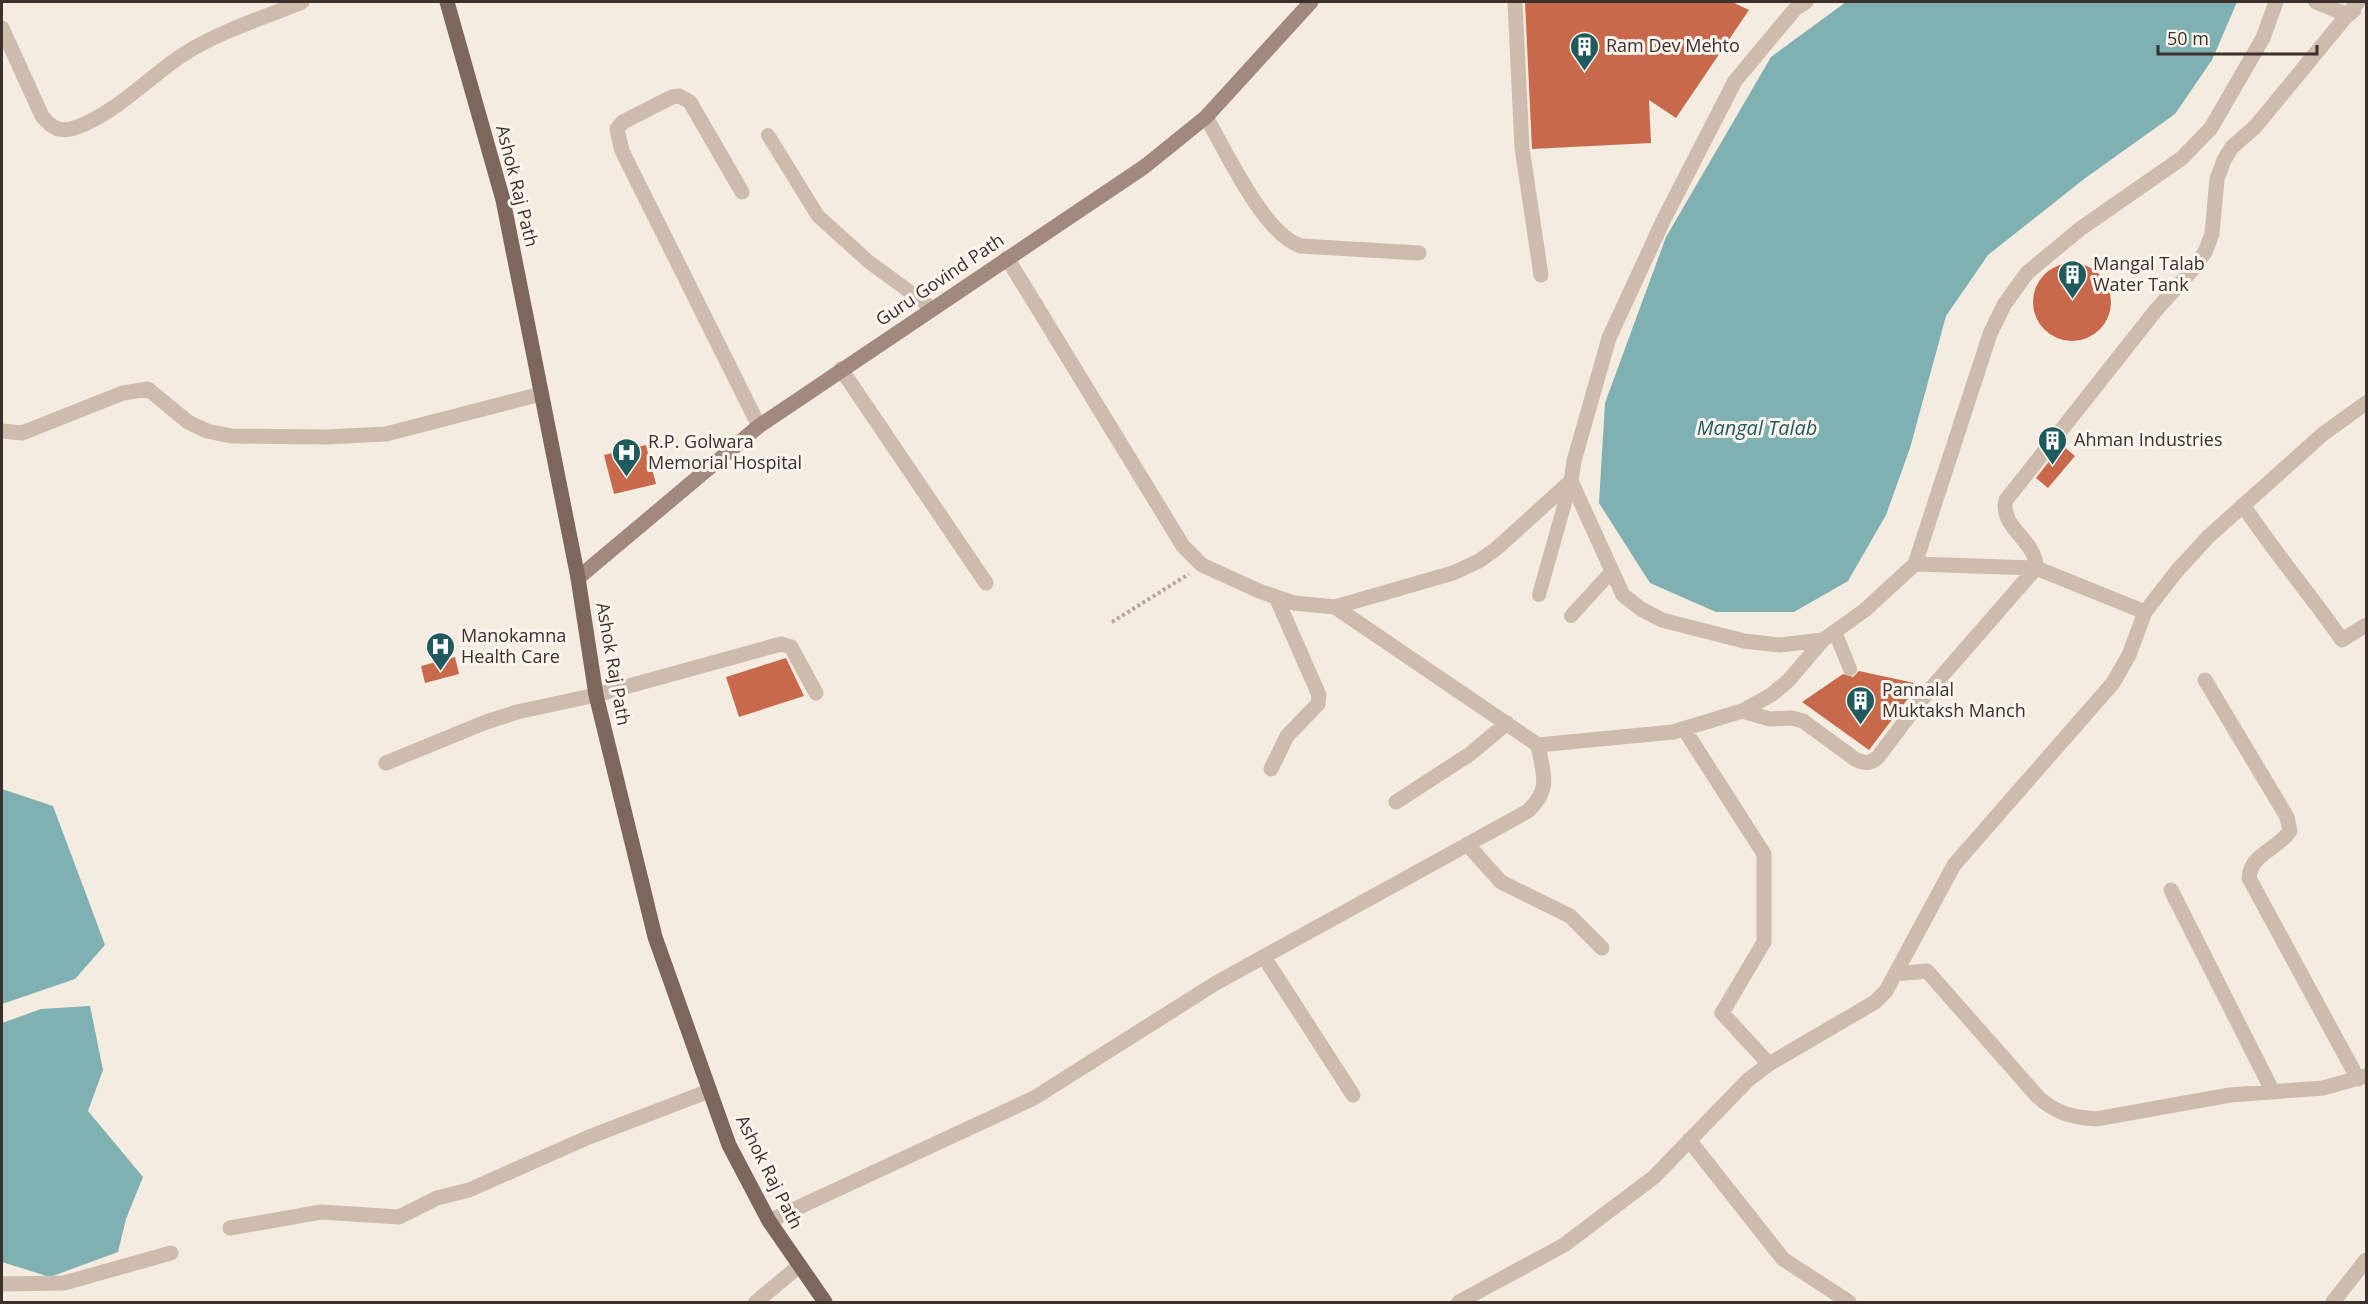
<svg xmlns="http://www.w3.org/2000/svg" width="2368" height="1304" font-family="'Open Sans',sans-serif">
<style>
.water{fill:#7fb0b2}
.building{fill:#c8694b}
.lines{fill:none;stroke-linecap:round;stroke-linejoin:round}
.path{stroke:#b9a596;stroke-width:4;stroke-dasharray:3 3;stroke-linecap:butt}
.lane{stroke:#cdbbac;stroke-width:14}
.street{stroke:#cdbbac;stroke-width:15}
.secondary{stroke:#a18a7d;stroke-width:15}
.primary{stroke:#7d675c;stroke-width:15}
.labels{text-anchor:middle;stroke-width:6;stroke-linejoin:round;paint-order:stroke}
.poi-label{font-size:18px;fill:#3b302b;stroke:#fbf5ee;text-anchor:start}
.street-label{font-size:18px;fill:#3b302b;stroke:#fbf5ee}
.water-label{font-size:20px;font-style:italic;fill:#1f5a5e;stroke:#fbf5ee}
</style>
<rect width="100%" height="100%" fill="#f4ebe1"/>
<path class="water" d="M1846,2H2237L2212,60L2175,114L2084,179L1988,255L1946,316L1910,448L1886,515L1848,581L1794,612H1716L1650,583L1599,503L1605,403L1666,237L1771,57Z
M2,789L53,806L105,945L75,979L2,1004Z
M90,1006L103,1070L88,1111L143,1177L126,1219L118,1252L50,1277L2,1262V1023L41,1009Z"/>
<path class="building" d="M1525,2H1732L1749,10L1676,118L1649,100L1651,143L1532,149Z
M2033 302a39 39 0 1 1 78 0a39 39 0 1 1-78 0Z
M646,445L656,484L614,494L604,455Z
M2062,445L2075,456L2048,488L2036,478Z
M455,657L459,674L425,683L421,666Z
M786,658L804,696L739,717L726,677Z
M1859,671L1919,684L1869,750L1802,702L1843,674L1853,677Z"/>
<g class="lines">
<path class="path" d="M1112,622L1189,574"/>
<path class="lane" d="M768,135L818,216L869,262L932,308
M1539,595L1571,481
M1571,616L1612,571
M1835,632L1850,669"/>
<path class="street" d="M1515,2L1522,148L1541,275
M1806,2L1795,9L1735,81L1664,219L1609,338L1574,461L1571,481L1623,595L1641,609L1662,620L1744,641L1780,645L1823,640L1865,610L1915,564L2036,568L2145,612
M2316,2L2348,15L2354,10
M2,28L42,116C52,129 61,133 77,127C115,114 150,76 184,54C220,31 263,18 302,2
M1206,117C1226,151 1264,235 1301,246L1419,253
M742,192L690,102L679,96L672,97L623,122L617,129L622,151L759,426
M1007,258L1183,546L1202,565L1259,591L1294,603L1335,607L1453,573L1479,561L1497,548L1571,481
M841,369L986,583
M2,431L22,433L123,393L148,389L188,422L207,431L231,436L326,437L386,434L541,394
M2243,505C2274,552 2310,594 2342,640L2366,625
M1915,564L1990,334L2004,305L2027,273L2080,229L2182,158L2211,128L2263,38L2276,2
M2036,568C2037,540 1999,528 2006,500L2156,310L2193,269L2205,252L2212,234L2217,179L2224,160L2232,147L2255,127L2358,2
M1335,607L1538,745L1673,732L1742,711L1771,695L1789,680L1823,640
M2205,680L2287,817L2290,831C2277,850 2251,853 2249,878L2358,1079
M1742,711L1770,719L1792,718L1803,721L1855,759C1865,764 1870,764 1878,757L1921,700L2036,568
M1684,729L1764,854V942L1722,1013L1769,1064
M386,763L486,722L517,712L596,695L781,644L791,647L816,693
M1271,769L1287,736L1318,704L1319,695L1276,597
M1396,802L1470,754L1507,723
M1467,844L1501,882L1570,916L1602,948
M2171,890L2273,1092
M1264,957L1353,1095
M1895,974L1927,971L2038,1097C2057,1114 2072,1117 2096,1119L2230,1095L2323,1088L2366,1076
M1689,1140L1783,1259L1849,1302
M769,1221L1034,1098L1216,983L1528,811C1552,788 1543,774 1538,745
M230,1228L321,1212L399,1217L437,1198L469,1190L589,1137L709,1091
M2,1284L64,1283L171,1253
M756,1302L799,1266
M1459,1302L1564,1245L1654,1177L1748,1080L1769,1064L1875,1002L1886,991L1954,865L2113,683L2129,655L2145,612L2176,572L2208,537L2323,434L2366,403
M2333,1302L2366,1260"/>
<path class="secondary" d="M578,578L759,426L1144,167L1206,117L1311,2"/>
<path class="primary" d="M447,2L503,200L578,578L596,695L655,937L729,1145L769,1221L825,1302"/>
</g>
<defs>
<symbol id="building-pin" viewBox="-11 -11 22 30"><path d="M0 17L-7.5 6A9.5 9.5 0 1 1 7.5 6Z" fill="#1f5a5e" stroke="#fbf5ee"/><path d="M-4-6H4V6H1V3H-1V6H-4ZM-2.5-4.3h1.7v1.8h-1.7ZM.8-4.3h1.7v1.8H.8ZM-2.5-1h1.7V.8h-1.7ZM.8-1h1.7V.8H.8Z" fill="#fff"/></symbol>
<symbol id="hospital-pin" viewBox="-11 -11 22 30"><path d="M0 17L-7.5 6A9.5 9.5 0 1 1 7.5 6Z" fill="#1f5a5e" stroke="#fbf5ee"/><path d="M-5-5h3v3.5h4V-5h3V5h-3V1.5h-4V5h-3Z" fill="#fff"/></symbol>
</defs>
<g fill-rule="evenodd">
<use href="#building-pin" x="1568" y="30" width="33" height="45"/>
<use href="#building-pin" x="2056" y="258" width="33" height="45"/>
<use href="#building-pin" x="2036" y="424" width="33" height="45"/>
<use href="#hospital-pin" x="610" y="436" width="33" height="45"/>
<use href="#hospital-pin" x="424" y="630" width="33" height="45"/>
<use href="#building-pin" x="1844" y="684" width="33" height="45"/>
</g>
<g class="labels">
<g class="poi-label">
<text x="1606" y="52">Ram Dev Mehto</text>
<text x="2093" y="270">Mangal Talab<tspan x="2093" dy="21">Water Tank</tspan></text>
<text x="2074" y="446">Ahman Industries</text>
<text x="648" y="448">R.P. Golwara<tspan x="648" dy="21">Memorial Hospital</tspan></text>
<text x="461" y="642">Manokamna<tspan x="461" dy="21">Health Care</tspan></text>
<text x="1882" y="696">Pannalal<tspan x="1882" dy="21">Muktaksh Manch</tspan></text>
</g>
<g class="street-label">
<text transform="translate(517 186) rotate(76)" y="6">Ashok Raj Path</text>
<text transform="translate(940 280) rotate(-34)" y="6">Guru Govind Path</text>
<text transform="translate(613 664) rotate(80)" y="6">Ashok Raj Path</text>
<text transform="translate(769 1172) rotate(63)" y="6">Ashok Raj Path</text>
</g>
<g class="water-label">
<text x="1757" y="435">Mangal Talab</text>
</g>
</g>
<rect width="2368" height="1304" fill="none" stroke="#3b302b" stroke-width="6"/>
<path d="M2158 45v9h159v-9" fill="none" stroke="#3b302b" stroke-width="3"/>
<text x="2167" y="45" font-size="18" fill="#3b302b" stroke="#fbf5ee" stroke-width="4.5" paint-order="stroke">50 m</text>
</svg>
